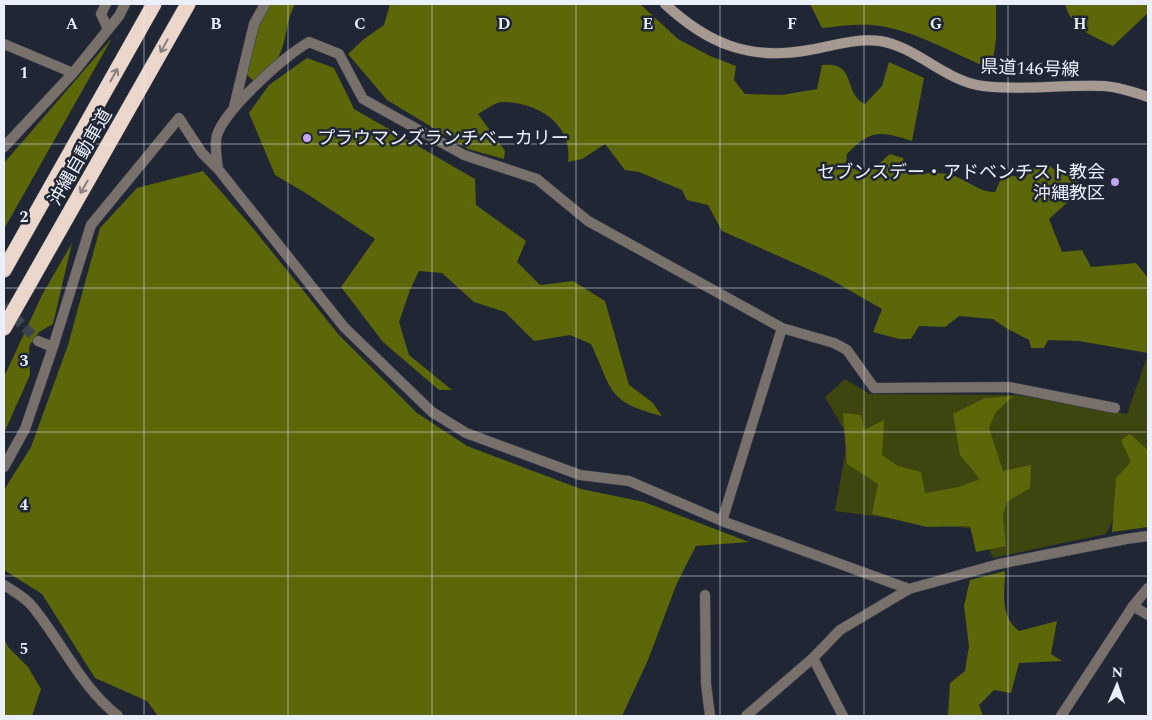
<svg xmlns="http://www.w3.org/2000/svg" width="1152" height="720" font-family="Spectral,'Noto Sans JP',serif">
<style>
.green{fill:#3e460f}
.forest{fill:#5b6708}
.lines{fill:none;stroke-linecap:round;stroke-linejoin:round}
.minor-tunnel{stroke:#3f4452;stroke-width:10;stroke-dasharray:10 5;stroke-linecap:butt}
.minor-casing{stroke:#3d4250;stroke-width:11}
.tertiary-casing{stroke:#3d4250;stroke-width:11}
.secondary-casing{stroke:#3d4250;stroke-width:11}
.motorway-casing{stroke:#3d4250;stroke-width:16}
.minor{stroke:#78706b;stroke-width:10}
.tertiary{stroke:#78706b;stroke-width:10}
.secondary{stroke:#a69991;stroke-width:10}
.motorway{stroke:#ead6ca;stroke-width:15}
.oneway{stroke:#867e80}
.grid{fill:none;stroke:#ebeff9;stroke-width:1;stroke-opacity:0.55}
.poi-dot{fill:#c4a7f1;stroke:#212635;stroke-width:2}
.labels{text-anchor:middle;stroke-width:5;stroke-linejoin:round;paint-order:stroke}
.street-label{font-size:18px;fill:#ebeff9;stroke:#212635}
.poi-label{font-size:18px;fill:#ebeff9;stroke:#212635;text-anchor:start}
.grid-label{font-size:16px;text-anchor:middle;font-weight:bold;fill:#ebeff9;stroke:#212635;stroke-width:5;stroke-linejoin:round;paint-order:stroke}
</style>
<rect width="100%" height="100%" fill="#212635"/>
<path class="green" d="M1148,354V472H1136L1106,534L993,558L982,530L835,511L848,437L825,397L845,379L870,394L1017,395L1127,414Z"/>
<path class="forest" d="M271,4H295C286,20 287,39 279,56C275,66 262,74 254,81L247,75L259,26Z
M390,4H640L678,39L710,56L736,66L734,80L745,94L782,95L817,89L822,65C858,61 842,93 865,104L882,86L889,62L924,78L912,141C880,131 871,129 847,154L846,165C869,178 872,169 890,154L903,158L909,175C925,173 944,171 959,178C972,184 981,192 995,192L1003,174L1024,178L1039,163L1049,165L1058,173L1081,169L1070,200L1049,219L1062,252L1082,250L1091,267L1136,263L1148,278V353L1079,341L1048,340L1044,348H1031L1029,340L1006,328L993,319L959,316L945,327L919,326L911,339H899L873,332L882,309L828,278L722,231L708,205L687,200L682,190L639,172L625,170L605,144L582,159L568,162C573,124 538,102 502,102C495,102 484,111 478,114L505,151L504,159L468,149L387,100L348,54L364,39L384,25Z
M810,4H996V39L992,69C955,55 919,32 880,26C862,23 841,26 822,28Z
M1065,4H1148V13L1113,46C1092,36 1071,28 1065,4Z
M112,38L4,229V163Z
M307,58L334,68L354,109L475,179L476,205L526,241L517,262L540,285L573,281L605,301L629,385L652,402L662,416C607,402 613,391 591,344L570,335L534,341L505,312L474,302L442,273L419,271L410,290L399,322L409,355L452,390H439L383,342L341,287L375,239L304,192L275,175L249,113L269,85Z
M203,171L252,227L339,335L417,413L467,446L581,489L644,502L749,542L696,546L677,583L648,660L622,716H158L147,701L95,678L42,594L4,570V490L31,447L68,345L100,228L137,188Z
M72,243L53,324L39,332L29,346L30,375L4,433V377L42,295Z
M1013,396L996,412L989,428L1003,471L1031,465L1030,488L1007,502L1003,516L1006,546L976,552L970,526L927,527L872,514L878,484L847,464L843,413L861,415L864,430L884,420L882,455L898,466L921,472L925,493L959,487L980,479L960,455L953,414L985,398Z
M1130,434L1148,450V527L1112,532L1116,478L1131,462L1121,440Z
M1005,571C1005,592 999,616 1019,631L1057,621L1051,654L1062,661L1019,663L1011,693L994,690L979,705L983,716H948L950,683L965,671L969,646L964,606L970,580Z
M4,638L8,647L28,667L41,689L32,716H4Z"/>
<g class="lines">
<path class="minor-tunnel" d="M4,306L38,341"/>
<defs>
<path id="minor" d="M106,4L101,14L108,29
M4,44L73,73
M234,107L254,24L265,4
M4,147L73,73L119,16L125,4
M218,169C217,159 214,144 217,135C226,108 285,56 309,42L339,54L363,99L464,155L537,179L588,221L782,328L834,343L847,350L874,388L1009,387L1115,408
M38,341L53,347L91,225L179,118L202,153L218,169L344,327L432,412L466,433L580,475L629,481L722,521L909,589
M4,467L25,429L53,347
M722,521L782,328
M4,585C13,591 25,597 32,606C62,642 80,686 118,716
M705,595L706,684L710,716
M1133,606L1148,615
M813,658L843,716
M746,716L813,658L840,630L909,589L999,564L1126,539L1148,536"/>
<path id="tertiary" d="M1061,716L1133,606L1148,588"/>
<path id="secondary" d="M665,4C708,44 750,61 809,50C833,46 855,38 880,41C917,47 945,81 983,86C1023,91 1064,84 1104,86C1119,87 1134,92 1148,97"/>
<path id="motorway" d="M4,270L154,4
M4,328L188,4"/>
</defs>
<use href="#minor" class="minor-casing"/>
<use href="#tertiary" class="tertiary-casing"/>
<use href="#secondary" class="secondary-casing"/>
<use href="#motorway" class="motorway-casing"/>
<use href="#minor" class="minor"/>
<use href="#tertiary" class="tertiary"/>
<use href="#secondary" class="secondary"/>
<use href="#motorway" class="motorway"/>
</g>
<defs><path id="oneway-shaft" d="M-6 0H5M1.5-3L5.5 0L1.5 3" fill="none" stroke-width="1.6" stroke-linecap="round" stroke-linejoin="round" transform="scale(1.25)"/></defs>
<g class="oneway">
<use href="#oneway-shaft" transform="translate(164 46) rotate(119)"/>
<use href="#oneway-shaft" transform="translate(114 75) rotate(-61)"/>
<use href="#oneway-shaft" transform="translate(84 187) rotate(120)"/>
</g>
<path class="grid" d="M144,4V716M288,4V716M432,4V716M576,4V716M720,4V716M864,4V716M1008,4V716M4,144H1148M4,288H1148M4,432H1148M4,576H1148"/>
<g class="poi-dot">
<circle cx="307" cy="138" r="5"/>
<circle cx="1115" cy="182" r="5"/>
</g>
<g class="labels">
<g class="street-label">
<text transform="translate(1030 68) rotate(2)" y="6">県道146号線</text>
<text transform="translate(80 157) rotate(-60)" y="6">沖縄自動車道</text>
</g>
<g class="poi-label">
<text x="317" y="144">プラウマンズランチベーカリー</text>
<text x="1105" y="178" text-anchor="end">セブンスデー・アドベンチスト教会<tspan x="1105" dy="21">沖縄教区</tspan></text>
</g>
</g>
<g class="grid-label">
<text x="72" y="29">A</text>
<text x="216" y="29">B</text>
<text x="360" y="29">C</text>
<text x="504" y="29">D</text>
<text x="648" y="29">E</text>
<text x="792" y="29">F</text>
<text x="936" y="29">G</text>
<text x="1080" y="29">H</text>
<text x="24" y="78">1</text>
<text x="24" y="222">2</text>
<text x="24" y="366">3</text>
<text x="24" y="510">4</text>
<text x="24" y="654">5</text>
</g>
<rect width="1152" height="720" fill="none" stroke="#ebeff9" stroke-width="10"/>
<g transform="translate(1117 685) rotate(2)" stroke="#212635" stroke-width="4" paint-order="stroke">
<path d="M0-4L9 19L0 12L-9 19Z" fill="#ebeff9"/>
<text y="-8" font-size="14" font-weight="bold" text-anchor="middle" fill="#ebeff9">N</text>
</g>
</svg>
